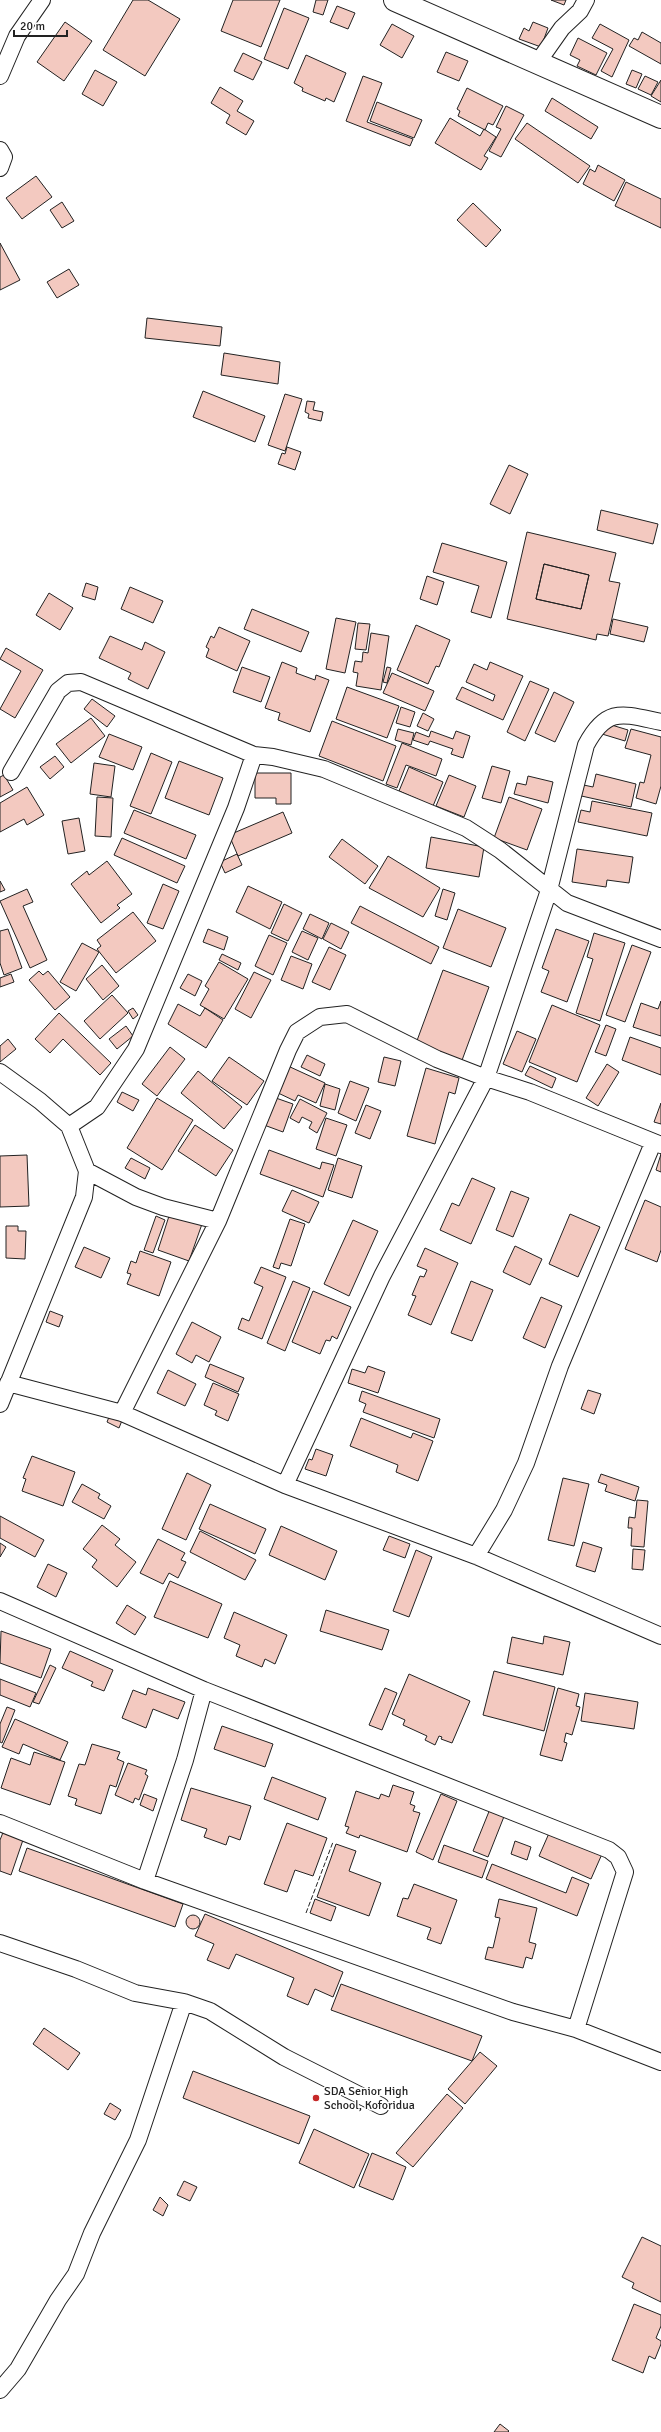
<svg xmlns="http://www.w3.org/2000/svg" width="661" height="2432" font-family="Signika,sans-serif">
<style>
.building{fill:#f3c9c0;stroke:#222;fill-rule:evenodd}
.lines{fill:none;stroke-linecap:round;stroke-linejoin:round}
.minor-casing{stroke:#222;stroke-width:18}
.primary-casing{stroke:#222;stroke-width:24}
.minor{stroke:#fff;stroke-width:16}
.primary{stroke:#fff;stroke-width:22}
.fence{stroke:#222;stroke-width:1;stroke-dasharray:5 2;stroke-linecap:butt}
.poi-dot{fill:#c62828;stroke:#fff;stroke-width:1.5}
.labels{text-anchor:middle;stroke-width:3;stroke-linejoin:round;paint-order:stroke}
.poi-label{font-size:12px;fill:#222;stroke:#fff;text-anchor:start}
</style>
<rect width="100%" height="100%" fill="#fff"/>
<path class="building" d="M133,0H148L180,19L145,76L103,50Z
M233,0H280L261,47L221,31Z
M316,0H328L323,15L313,12Z
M551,0H566L564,5Z
M337,6L355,13L348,29L330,22Z
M284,8L309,18L288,69L264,59Z
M65,22L92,41L64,81L37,62Z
M533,22L548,28L541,47L519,39L524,28L529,31Z
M392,24L414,36L402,58L380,45Z
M600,24L629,40L612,77L601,71L613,49L592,38Z
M642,32L661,43V64L629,46L634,38L638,40Z
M578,38L607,53L596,75L577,66L580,60L570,55Z
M446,52L468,61L459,81L437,72Z
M243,53L262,62L253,80L234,71Z
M306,55L346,73L334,102L326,98L325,101L302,91L303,88L294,83Z
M95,70L117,82L103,106L82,94Z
M632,70L642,74L636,88L626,84Z
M363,76L382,83L367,122L413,139L410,146L346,121Z
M645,76L658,82L651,95L638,89Z
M661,80V102L651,96Z
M220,87L243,101L237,111L254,121L246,135L226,123L230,115L211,103Z
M467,88L503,106L493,125L488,123L485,130L458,116L460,111L457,109Z
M552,98L598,127L591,139L545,111Z
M377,102L422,120L414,138L370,121Z
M506,106L524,115L501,157L489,151L501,129L496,127Z
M450,118L480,136L484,129L496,137L484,156L488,158L481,170L435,143Z
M527,123L590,166L578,183L515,139Z
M598,165L625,180L614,201L583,184L590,169L595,172Z
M36,176L52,197L22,219L6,198Z
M626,182L661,199V228L615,206Z
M62,202L74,221L62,228L50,210Z
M473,203L501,230L486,247L457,220Z
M0,243L20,280L0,290Z
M69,269L79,285L57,298L47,282Z
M147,318L222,327L220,346L145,338Z
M224,353L280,362L278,384L221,375Z
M203,391L265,416L255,442L193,417Z
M285,394L302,399L285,451L268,445Z
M307,401L315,402L313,410L323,412L321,421L308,418L309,414L305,412Z
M287,447L301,452L295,470L278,464L282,453L285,454Z
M509,465L528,474L510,514L490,504Z
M601,510L658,524L653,544L597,530Z
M527,532L616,553L609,581L620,583L608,636L597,634L596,640L507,619ZM544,564L589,575L581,609L536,599Z
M442,543L507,562L491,618L471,612L479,586L433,572Z
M544,564L589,575L581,609L536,599Z
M427,576L444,582L437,605L420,599Z
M86,583L98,587L95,600L82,596Z
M130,587L163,601L153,623L121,609Z
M49,593L73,608L60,630L36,615Z
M252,609L309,632L301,652L244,629Z
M336,618L356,622L345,673L326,669Z
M613,619L648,627L644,642L610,634Z
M358,623L370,624L366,650L355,649Z
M416,625L450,640L439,667L436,666L428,684L397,670Z
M219,627L250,641L237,671L206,657L209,649L206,647L211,636L214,638Z
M371,633L389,636L381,690L356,686L358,673L353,672L355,661L362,662L363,652L368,653Z
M110,636L142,650L145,642L165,652L148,689L128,679L131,673L99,658Z
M6,648L43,670L15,718L0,709L21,671L0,659Z
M282,662L297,668L296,673L315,680L316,675L329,680L310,732L278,720L280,713L265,708Z
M490,662L523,676L503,720L456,699L462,687L493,701L495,695L466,682L474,664L487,670Z
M242,667L270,677L261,702L233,692Z
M387,667L391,668L387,683L383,682Z
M392,673L434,691L425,711L383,693Z
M530,681L549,689L525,741L507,732Z
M347,687L399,706L387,738L336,719Z
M554,692L574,702L555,742L535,733Z
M92,699L115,716L107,727L84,709Z
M401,707L415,712L410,727L396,723Z
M423,713L434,719L428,731L417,726Z
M91,718L105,736L71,763L56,744Z
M332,721L396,746L383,781L319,756Z
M605,723L628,730L625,741L602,734Z
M398,729L414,733L411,745L395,740Z
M631,729L661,737V786L656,804L636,798L640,782L644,783L651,755L625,748Z
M431,731L453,739L456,731L470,736L463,758L451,754L453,749L430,741L428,745L413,740L416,732L429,737Z
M109,734L142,747L133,770L99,757Z
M402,743L442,759L436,776L406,765L397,788L386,784Z
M151,753L172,762L151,814L130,806Z
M55,756L64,767L50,779L40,767Z
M179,761L223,778L209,815L165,798Z
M94,763L115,766L111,797L90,794Z
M492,766L510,771L501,803L482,798Z
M409,767L443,782L433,806L399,791Z
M255,773H291V804H276V798H255Z
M596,774L636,784L631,807L577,795L579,784L593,787Z
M4,775L13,790L0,797V777Z
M449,775L476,786L464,817L436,806Z
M528,776L553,782L548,803L514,794L517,783L526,785Z
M27,787L44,815L27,825L24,819L0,832V803Z
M97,797L113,798L111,837L95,836Z
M509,797L542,809L527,850L494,838Z
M592,801L652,813L647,836L578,822L581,810L590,812Z
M134,810L196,835L186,859L124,833Z
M283,812L292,833L238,856L229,835Z
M79,818L85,851L68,854L62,821Z
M431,837L484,847L479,877L426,868Z
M122,838L185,866L177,883L114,855Z
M342,839L378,866L365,884L329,857Z
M577,849L633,857L629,883L607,880L606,887L572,882Z
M237,854L242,865L225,873L220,862Z
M388,856L440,888L423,917L369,888Z
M107,861L132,894L117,905L120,908L101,923L71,884L87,871L89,875Z
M0,881L5,890L0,892Z
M163,884L179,891L163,929L147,923Z
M248,886L282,902L270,929L236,912Z
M27,889L33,902L23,906L47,960L30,968L0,901Z
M443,889L455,893L447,920L435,916Z
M284,904L302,913L288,941L271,933Z
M360,906L439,947L431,964L351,923Z
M458,909L506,928L491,967L443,948Z
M133,912L156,941L116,973L97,949L101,946L97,940Z
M310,914L329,923L322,939L303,929Z
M331,923L349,932L341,949L323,939Z
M8,929L22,968L4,975L0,963V931Z
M208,929L228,937L224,950L203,942Z
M556,929L589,941L567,1002L541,992L549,971L542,968Z
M302,931L318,938L308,960L292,952Z
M594,933L625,943L600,1021L576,1013L593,959L587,957Z
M269,935L287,943L273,975L255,966Z
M82,943L99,952L76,991L60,982Z
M632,945L651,952L625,1022L606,1015Z
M329,947L346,955L330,990L312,982Z
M222,954L241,963L238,970L219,960Z
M291,956L312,964L303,989L281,980Z
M219,962L248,979L224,1019L200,1005L209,989L205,986Z
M102,965L119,986L103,1000L86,979Z
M443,970L489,987L461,1063L415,1046Z
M39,971L43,975L48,971L70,997L55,1010L29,980Z
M254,972L271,980L251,1018L235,1009Z
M11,974L14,982L0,987V978Z
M188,974L202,981L195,996L180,988Z
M112,995L128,1013L100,1039L84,1021Z
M661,1001V1036L633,1027L641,1003L658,1009Z
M178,1004L200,1016L205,1008L223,1020L206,1048L168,1024Z
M552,1005L600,1025L577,1082L529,1062Z
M133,1008L138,1015L133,1019L128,1011Z
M59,1013L111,1063L100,1075L63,1039L50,1053L35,1039Z
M606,1025L616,1029L606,1056L595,1052Z
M126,1026L133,1036L117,1049L109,1039Z
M517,1031L536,1039L522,1072L503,1064Z
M630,1037L661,1048V1075L622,1060Z
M8,1039L16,1049L0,1062V1046Z
M170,1047L185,1059L157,1096L142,1084Z
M307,1055L325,1064L320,1076L301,1067Z
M229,1057L264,1081L247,1105L212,1081Z
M384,1057L401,1061L395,1086L378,1082Z
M607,1064L619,1072L598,1106L586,1098Z
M288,1066L325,1083L316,1103L298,1095L295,1101L276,1092Z
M530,1066L556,1078L552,1088L525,1075Z
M426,1068L459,1078L455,1094L449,1092L435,1144L407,1136Z
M198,1071L242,1107L224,1129L181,1093Z
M350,1081L369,1088L356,1121L338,1113Z
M325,1084L340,1089L335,1110L320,1106Z
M122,1092L139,1100L133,1111L117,1102Z
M273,1097L293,1104L283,1132L264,1125Z
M157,1098L193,1120L162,1170L127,1148Z
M300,1099L327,1113L317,1133L309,1128L312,1122L302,1117L299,1123L290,1118Z
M661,1103V1124L654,1122Z
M366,1105L381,1111L370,1139L355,1133Z
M326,1118L347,1125L336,1156L316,1149Z
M195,1125L233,1150L216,1176L178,1151Z
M269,1150L320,1169L322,1162L334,1165L323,1197L260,1174Z
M661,1154V1172L656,1170Z
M27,1155L29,1206L0,1207V1156Z
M131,1158L150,1168L145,1179L125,1168Z
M338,1158L362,1166L352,1198L328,1190Z
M472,1178L495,1188L471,1244L440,1230L452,1203L459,1206Z
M292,1190L319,1202L309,1223L282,1211Z
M511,1191L529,1198L513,1237L496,1230Z
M645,1200L661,1207V1250L657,1262L625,1249Z
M170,1213L202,1224L189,1261L158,1250Z
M570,1214L600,1227L578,1277L549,1264Z
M156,1216L165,1220L153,1253L144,1250Z
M290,1219L305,1224L291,1266L281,1263L279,1269L273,1267Z
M353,1220L378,1231L349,1296L324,1284Z
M6,1226H18V1231H26L25,1259L6,1258Z
M515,1246L542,1259L530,1285L503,1272Z
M84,1247L110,1258L101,1278L75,1267Z
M425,1248L458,1263L431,1325L408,1315L416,1296L412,1295L420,1276L424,1277L427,1270L417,1266Z
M140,1251L171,1262L159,1296L127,1284L131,1274L127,1273L131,1261L136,1263Z
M261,1267L286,1277L262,1339L238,1329L242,1318L249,1321L263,1287L254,1283Z
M293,1281L310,1288L285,1351L267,1343Z
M471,1281L493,1290L472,1341L451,1333Z
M313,1291L351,1307L337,1339L332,1336L330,1341L326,1340L320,1354L292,1342Z
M541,1297L562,1306L545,1348L523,1338Z
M50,1311L63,1316L59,1327L46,1322Z
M192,1322L221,1337L209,1362L196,1355L192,1363L176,1354Z
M210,1364L244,1378L238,1392L205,1377Z
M368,1366L385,1372L378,1393L348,1383L352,1369L365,1373Z
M168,1370L196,1384L185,1406L157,1393Z
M213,1383L239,1394L228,1421L215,1415L217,1411L204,1405Z
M588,1390L601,1394L594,1414L581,1409Z
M362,1391L440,1419L434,1438L363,1412L366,1404L359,1401Z
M111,1412L123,1418L119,1428L107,1422Z
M361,1418L411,1438L413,1433L433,1441L418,1481L396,1472L398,1465L350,1446Z
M316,1449L333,1455L326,1476L305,1469L309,1459L312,1460Z
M32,1456L75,1472L63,1506L22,1491L26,1479L23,1478Z
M187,1473L211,1485L186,1540L162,1529Z
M601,1474L639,1487L635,1501L605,1491L607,1485L598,1482Z
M563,1478L589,1484L574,1546L548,1540Z
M82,1484L100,1494L98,1498L111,1506L104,1519L72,1502Z
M637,1500L648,1501L644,1547L631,1546L632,1528H628L629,1517L635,1518Z
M210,1504L266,1529L255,1554L199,1529Z
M0,1516L44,1540L35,1557L0,1538Z
M102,1525L120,1539L115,1545L136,1562L117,1587L92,1567L97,1560L83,1549Z
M281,1526L337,1551L325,1580L269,1555Z
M200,1531L256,1560L245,1580L190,1552Z
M389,1536L410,1544L405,1558L383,1550Z
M158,1539L185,1553L181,1560L186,1562L178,1578L169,1573L163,1584L140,1573Z
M583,1542L602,1548L595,1572L576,1566Z
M0,1543L6,1547L0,1557Z
M633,1549L645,1550L643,1570L632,1569Z
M416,1550L432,1557L409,1617L393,1611Z
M48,1564L67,1573L56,1597L37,1587Z
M170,1581L222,1604L208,1638L154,1617Z
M127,1605L146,1617L135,1635L116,1623Z
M326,1610L389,1630L382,1650L320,1631Z
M234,1612L287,1635L275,1664L265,1659L262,1667L236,1656L240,1645L224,1638Z
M1,1631L51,1649L41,1678L0,1663Z
M544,1636L570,1642L563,1675L507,1663L512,1637L543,1644Z
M70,1651L113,1670L104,1691L91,1686L93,1682L62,1668Z
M50,1665L56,1668L39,1704L33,1702Z
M494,1671L555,1687L544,1731L483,1715Z
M409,1674L470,1701L452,1743L441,1739L442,1737L439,1736L435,1745L425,1740L427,1736L403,1725L405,1720L392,1714Z
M0,1679L36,1693L30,1707L0,1695Z
M148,1688L185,1702L178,1719L153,1709L146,1728L122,1718L133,1690L146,1695Z
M385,1688L397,1693L382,1730L369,1725Z
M558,1688L579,1694L576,1706L580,1707L572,1735L566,1733L564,1742L567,1743L562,1761L540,1755Z
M585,1693L638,1702L634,1729L581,1721Z
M7,1707L15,1710L2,1743L0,1742V1724Z
M15,1719L68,1742L60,1760L23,1744L19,1754L2,1747Z
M222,1726L273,1744L265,1767L214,1749Z
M92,1744L120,1752L117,1759L124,1762L116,1787L110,1785L101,1814L75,1805L77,1799L68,1796L79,1764L85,1765Z
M34,1752L65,1762L50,1805L1,1788L11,1758L30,1765Z
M128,1763L147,1770L145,1774L148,1776L139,1800L135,1798L133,1803L115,1795Z
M272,1777L326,1798L318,1820L264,1799Z
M393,1785L414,1792L410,1804L415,1806L413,1811L420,1813L407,1852L360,1835L359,1838L346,1833L349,1827L345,1826L356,1791L379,1799L381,1794L389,1797Z
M191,1788L251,1806L240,1840L229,1836L226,1845L204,1837L207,1829L181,1820Z
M144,1794L157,1799L153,1811L140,1805Z
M441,1794L457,1801L433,1860L416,1852Z
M490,1809L505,1814L488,1857L473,1851Z
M287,1823L327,1838L313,1876L295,1870L287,1892L264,1884Z
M4,1830L24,1837L11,1875L0,1871V1840Z
M550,1831L602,1854L591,1879L539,1856Z
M515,1841L531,1847L527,1860L511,1854Z
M336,1844L356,1851L349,1871L381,1883L369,1916L317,1897Z
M444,1845L488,1861L482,1878L438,1862Z
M27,1848L183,1904L175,1927L19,1871Z
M492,1864L566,1893L572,1877L589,1884L577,1916L486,1879Z
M414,1884L457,1900L441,1944L427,1939L431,1928L397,1916L403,1898L408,1899Z
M315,1899L336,1907L331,1921L310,1913Z
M499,1899L537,1908L529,1942L536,1944L532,1959L526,1957L523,1968L485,1959L488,1947L493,1948L500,1918L495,1917Z
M205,1914L343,1972L333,1997L315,1989L308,2005L287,1996L294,1978L236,1954L229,1969L207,1960L214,1944L195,1936Z
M186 1922a7 7 0 1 1 14 0a7 7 0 1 1-14 0Z
M341,1984L482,2036L472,2061L331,2010Z
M44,2028L80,2053L68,2070L33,2044Z
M480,2052L497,2066L465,2104L448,2089Z
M193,2071L310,2116L299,2144L183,2098Z
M447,2094L463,2108L413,2167L396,2153Z
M110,2103L121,2110L115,2120L104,2114Z
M314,2129L369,2154L354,2188L299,2163Z
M372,2153L406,2167L393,2200L359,2186Z
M184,2181L197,2187L190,2201L177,2195Z
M160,2197L168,2205L163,2216L153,2210Z
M642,2237L661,2246V2302L632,2288L634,2283L622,2277Z
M634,2304L661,2315V2326L656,2338L661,2341V2344L655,2359L649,2356L643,2373L612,2360Z
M500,2424L509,2431L508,2432H494Z"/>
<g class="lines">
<defs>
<path id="minor" d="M538,62L562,28L580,11L586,0
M0,76L17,36L42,0
M0,150L4,157L0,168
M11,772L58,691L68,683L81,682L254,755L273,757L324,769L466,828L500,850L567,903L661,939
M0,1072L40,1101L69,1126L87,1171L84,1197L0,1404
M69,1126L97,1107L136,1049L236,808L254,755
M87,1171L136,1197L163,1207L218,1221
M8,1383L122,1413L285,1485L476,1556L661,1636
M122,1413L218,1221L288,1050L297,1032L320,1017L347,1014L437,1059L486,1078L530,1092L661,1145
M285,1485L382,1276L486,1078L549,890L586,745C607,706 623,714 661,722
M476,1556L504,1510L526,1463L560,1366L653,1143
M0,1601L204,1690L609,1850L618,1857L625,1872L576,2029
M0,1823L145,1881L513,2012L576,2029L661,2062
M145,1881L185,1760L204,1690
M0,1943L76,1969L135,1993L184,2002L210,2011L284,2057L381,2106
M0,2390L18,2369L58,2300L76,2274L92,2233L138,2140L184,2002"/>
<path id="primary" d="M395,0L661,117"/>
</defs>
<use href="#minor" class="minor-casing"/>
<use href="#primary" class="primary-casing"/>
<use href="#minor" class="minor"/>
<use href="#primary" class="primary"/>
<path class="fence" d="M306,1913L333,1842"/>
</g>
<circle class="poi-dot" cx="316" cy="2098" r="4"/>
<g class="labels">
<g class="poi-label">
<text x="324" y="2095">SDA Senior High<tspan x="324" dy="14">School, Koforidua</tspan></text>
</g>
</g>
<path d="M14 30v6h53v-6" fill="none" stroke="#222222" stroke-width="2"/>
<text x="20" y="30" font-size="12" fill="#222222" stroke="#ffffff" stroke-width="3" paint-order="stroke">20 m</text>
</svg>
